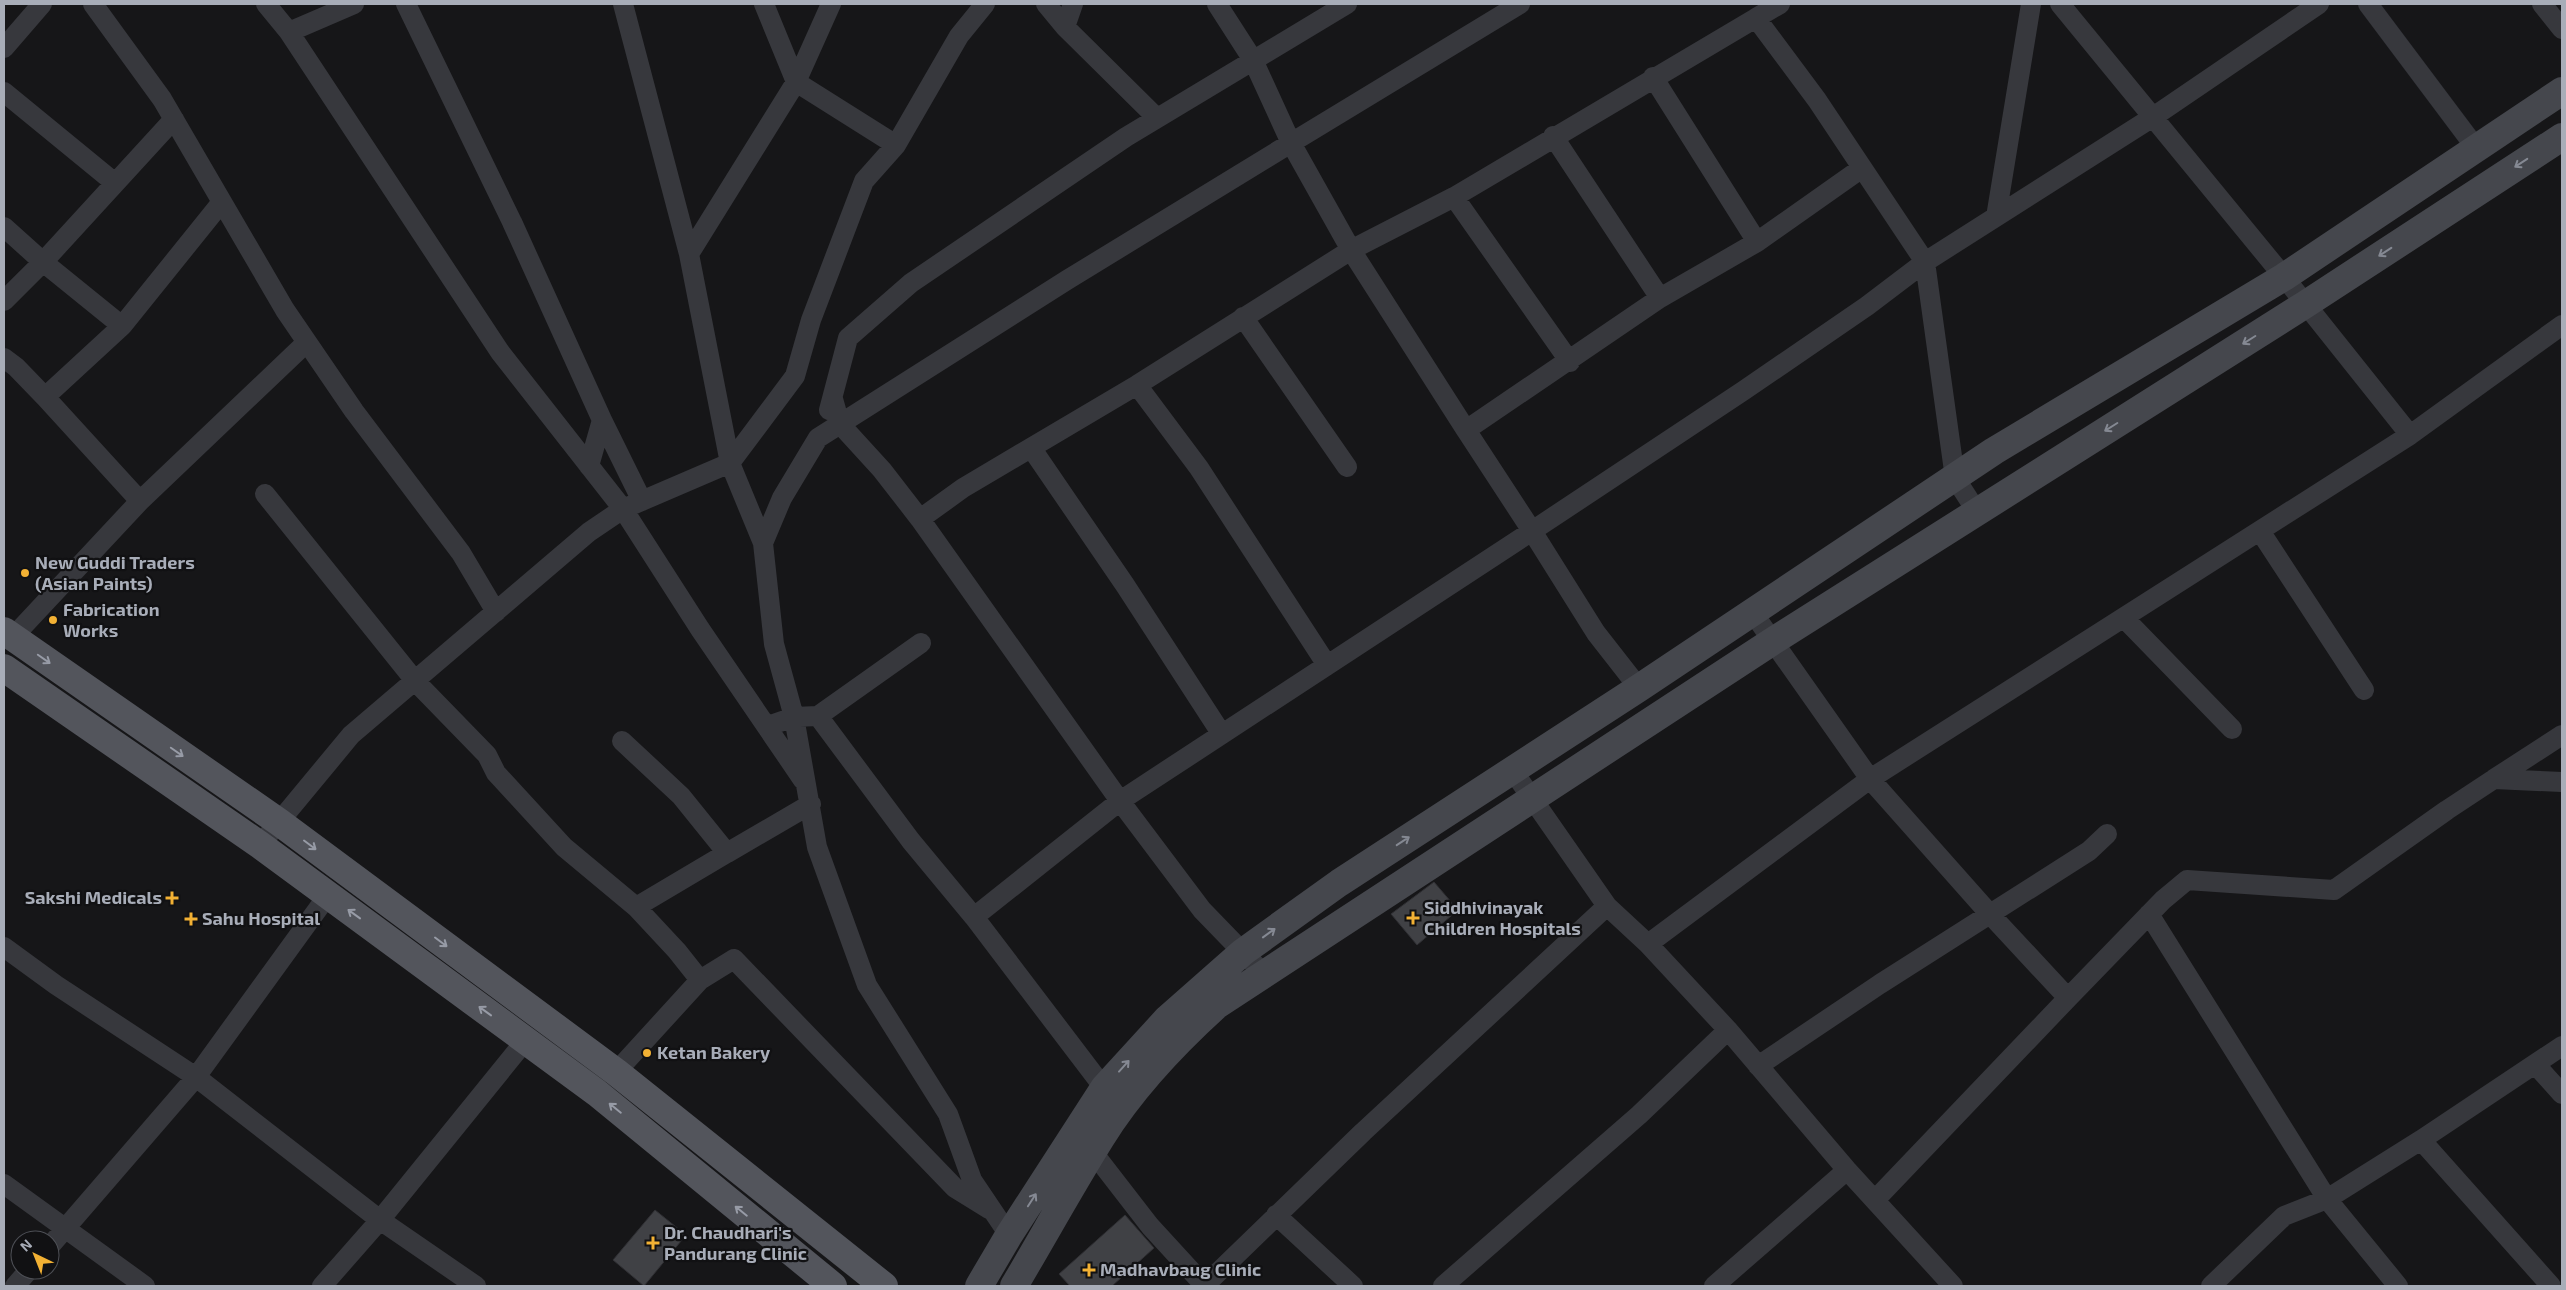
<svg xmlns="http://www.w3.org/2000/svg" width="2566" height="1290" font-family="'Exo 2',sans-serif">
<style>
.building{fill:#404145;stroke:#303034}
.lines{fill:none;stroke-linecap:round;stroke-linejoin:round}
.street{stroke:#37383d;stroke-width:20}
.secondary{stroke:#45474d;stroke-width:28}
.primary{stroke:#53555c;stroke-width:28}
.oneway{stroke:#858993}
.oneway2{stroke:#979ba6}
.poi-dot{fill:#f2b134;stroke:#111113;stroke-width:2}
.labels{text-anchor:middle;stroke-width:4.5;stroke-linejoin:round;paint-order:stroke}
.poi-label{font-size:18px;font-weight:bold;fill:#a8adb8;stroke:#111113;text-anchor:start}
</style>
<rect width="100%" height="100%" fill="#161618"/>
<path class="building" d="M1434,882L1458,910L1417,945L1391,914Z
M655,1210L686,1235L644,1286L613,1260Z
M1125,1215L1154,1248L1112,1286H1070L1059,1274Z"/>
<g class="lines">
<path class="street" d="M93,4L162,99L285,310L354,411L461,553L496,612
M266,4L289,32L500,352L623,509L730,463L763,543
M406,4L512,222L602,420L642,501
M623,4L689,254
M764,4L796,82L896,145L959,36L985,4
M1046,4L1065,27
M1073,4L1065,27L1157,118
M1217,4L1253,60L1291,143L1520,4
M2060,4L2284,277L2410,435
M2368,4L2476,148
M2542,4L2562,29
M1756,18L1780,4
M289,32L354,4
M4,48L42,4
M4,92L115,183
M1553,136L1660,298
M1454,197L1570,362
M1996,217L2031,4
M4,227L43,262L174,119
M1757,242L1862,168
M4,301L43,262L122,326L221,203
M1243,317L1347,467
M4,358L16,367L45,397L140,501
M1137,385L1199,468L1327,665
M45,397L122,326
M833,399L840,424L882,470L920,519L1120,801L1202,910L1263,973
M829,410L848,338L911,283L1126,137L1347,4
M1032,449L1125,585L1221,733
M730,463L689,254L796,82L831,4
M730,463L795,376L811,320L864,181L896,145
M589,466L602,420
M265,494L416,682L487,755L496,773L564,847L636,907L677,951L700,980
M920,519L963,488L1137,385L1351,250L1454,197L1756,18L1817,100L1925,262L1955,478L1977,512
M2260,531L2364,690
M1753,613L1870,779L1988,912L2068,998L1875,1200
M2124,618L2232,729
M12,638L140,501L307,342
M1639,688L1596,633L1532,531L1743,391L1867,306L1925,262L2153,117L2319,4
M818,716L921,643
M768,726L794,717L774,644L763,543L782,498L818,438L1067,280L1291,143L1351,250L1466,430
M622,741L681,796L727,853L811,804
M1513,771L1607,906L1648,944L1728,1030L1847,1170L1953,1286
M2494,779L2562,735
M260,845L351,735L589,532L623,509L700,629L803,780
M636,907L727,853
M2149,914L2327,1199L2421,1140L2562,1046
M974,917L1120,801L1532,531L1466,430L1660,298L1757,242L1653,77
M1648,944L1870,779L2410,435L2562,325
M4,947L56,985L196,1077L380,1220L476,1286
M2068,998L2163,900L2187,880L2334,890L2447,810L2494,779L2562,782
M2535,1064L2562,1094
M1758,1066L1880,984L2089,851L2107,834
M616,1072L700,980L734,959L955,1188L989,1209
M2421,1140L2551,1286
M1085,1142L1150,1226L1205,1286
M4,1184L145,1286
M1276,1215L1353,1286
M1009,1235L972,1180L948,1114L867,985L817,847L794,717L818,716L911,841L974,917L1104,1088
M50,1246L196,1077L328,895
M15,1286L29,1270
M322,1286L380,1220L525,1041
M1204,1286L1363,1132L1607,906
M1443,1286L1639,1115L1728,1030
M1714,1286L1847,1170
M2211,1286L2284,1216L2327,1199L2398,1286"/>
<path class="secondary" d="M979,1286L1009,1235L1104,1088L1167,1019L1243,952L1339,883L1639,688L1994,451L2284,277L2562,91
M1014,1286C1043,1237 1071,1186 1101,1138C1132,1088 1174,1044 1217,1005L1773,641L2306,304L2562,137"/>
<path class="primary" d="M4,631L279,822L616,1072L884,1286
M4,668L260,845L597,1093L833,1286"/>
</g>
<defs><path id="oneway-shaft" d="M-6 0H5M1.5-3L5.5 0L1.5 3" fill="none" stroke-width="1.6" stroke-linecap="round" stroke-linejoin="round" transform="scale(1.25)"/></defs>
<g class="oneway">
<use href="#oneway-shaft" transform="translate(2521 163) rotate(147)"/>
<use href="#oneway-shaft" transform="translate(2385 252) rotate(147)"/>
<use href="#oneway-shaft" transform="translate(2249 340) rotate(148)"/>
<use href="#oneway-shaft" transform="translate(2111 427) rotate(148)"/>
<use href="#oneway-shaft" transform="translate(1403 841) rotate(-33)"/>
<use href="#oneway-shaft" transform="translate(1269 933) rotate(-36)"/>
<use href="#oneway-shaft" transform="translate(1124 1066) rotate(-48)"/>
<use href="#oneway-shaft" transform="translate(1032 1200) rotate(-57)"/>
</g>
<g class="oneway2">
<use href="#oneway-shaft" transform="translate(44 659) rotate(35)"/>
<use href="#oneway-shaft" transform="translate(177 752) rotate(35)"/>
<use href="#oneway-shaft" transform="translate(310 845) rotate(37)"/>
<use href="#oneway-shaft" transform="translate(354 914) rotate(-144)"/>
<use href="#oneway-shaft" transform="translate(441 942) rotate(37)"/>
<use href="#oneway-shaft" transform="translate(485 1011) rotate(-144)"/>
<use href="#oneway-shaft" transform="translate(615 1108) rotate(-141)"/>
<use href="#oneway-shaft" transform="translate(741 1211) rotate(-141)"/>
</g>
<g class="poi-dot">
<circle cx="25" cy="573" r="5"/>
<circle cx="53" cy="620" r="5"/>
<path d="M169.5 890.5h5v5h5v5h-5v5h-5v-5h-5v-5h5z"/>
<path d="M1410.5 910.5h5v5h5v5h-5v5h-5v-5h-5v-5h5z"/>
<path d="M188.5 911.5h5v5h5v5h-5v5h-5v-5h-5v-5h5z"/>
<circle cx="647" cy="1053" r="5"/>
<path d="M650.5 1235.5h5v5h5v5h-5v5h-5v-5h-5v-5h5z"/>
<path d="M1086.5 1262.5h5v5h5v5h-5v5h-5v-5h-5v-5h5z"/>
</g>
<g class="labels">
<g class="poi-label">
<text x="35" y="569">New Guddi Traders<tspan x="35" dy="21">(Asian Paints)</tspan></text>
<text x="63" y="616">Fabrication<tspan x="63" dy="21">Works</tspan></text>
<text x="162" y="904" text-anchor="end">Sakshi Medicals</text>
<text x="1424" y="914">Siddhivinayak<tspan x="1424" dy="21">Children Hospitals</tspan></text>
<text x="202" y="925">Sahu Hospital</text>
<text x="657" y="1059">Ketan Bakery</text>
<text x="664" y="1239">Dr. Chaudhari's<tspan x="664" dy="21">Pandurang Clinic</tspan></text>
<text x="1100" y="1276">Madhavbaug Clinic</text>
</g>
</g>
<rect width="2566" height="1290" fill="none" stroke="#a8adb8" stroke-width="10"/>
<g transform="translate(35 1255) rotate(317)"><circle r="24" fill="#111113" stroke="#4d4f55"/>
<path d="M0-4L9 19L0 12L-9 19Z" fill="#f2b134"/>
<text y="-8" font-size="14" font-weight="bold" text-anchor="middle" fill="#a8adb8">N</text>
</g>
</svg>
